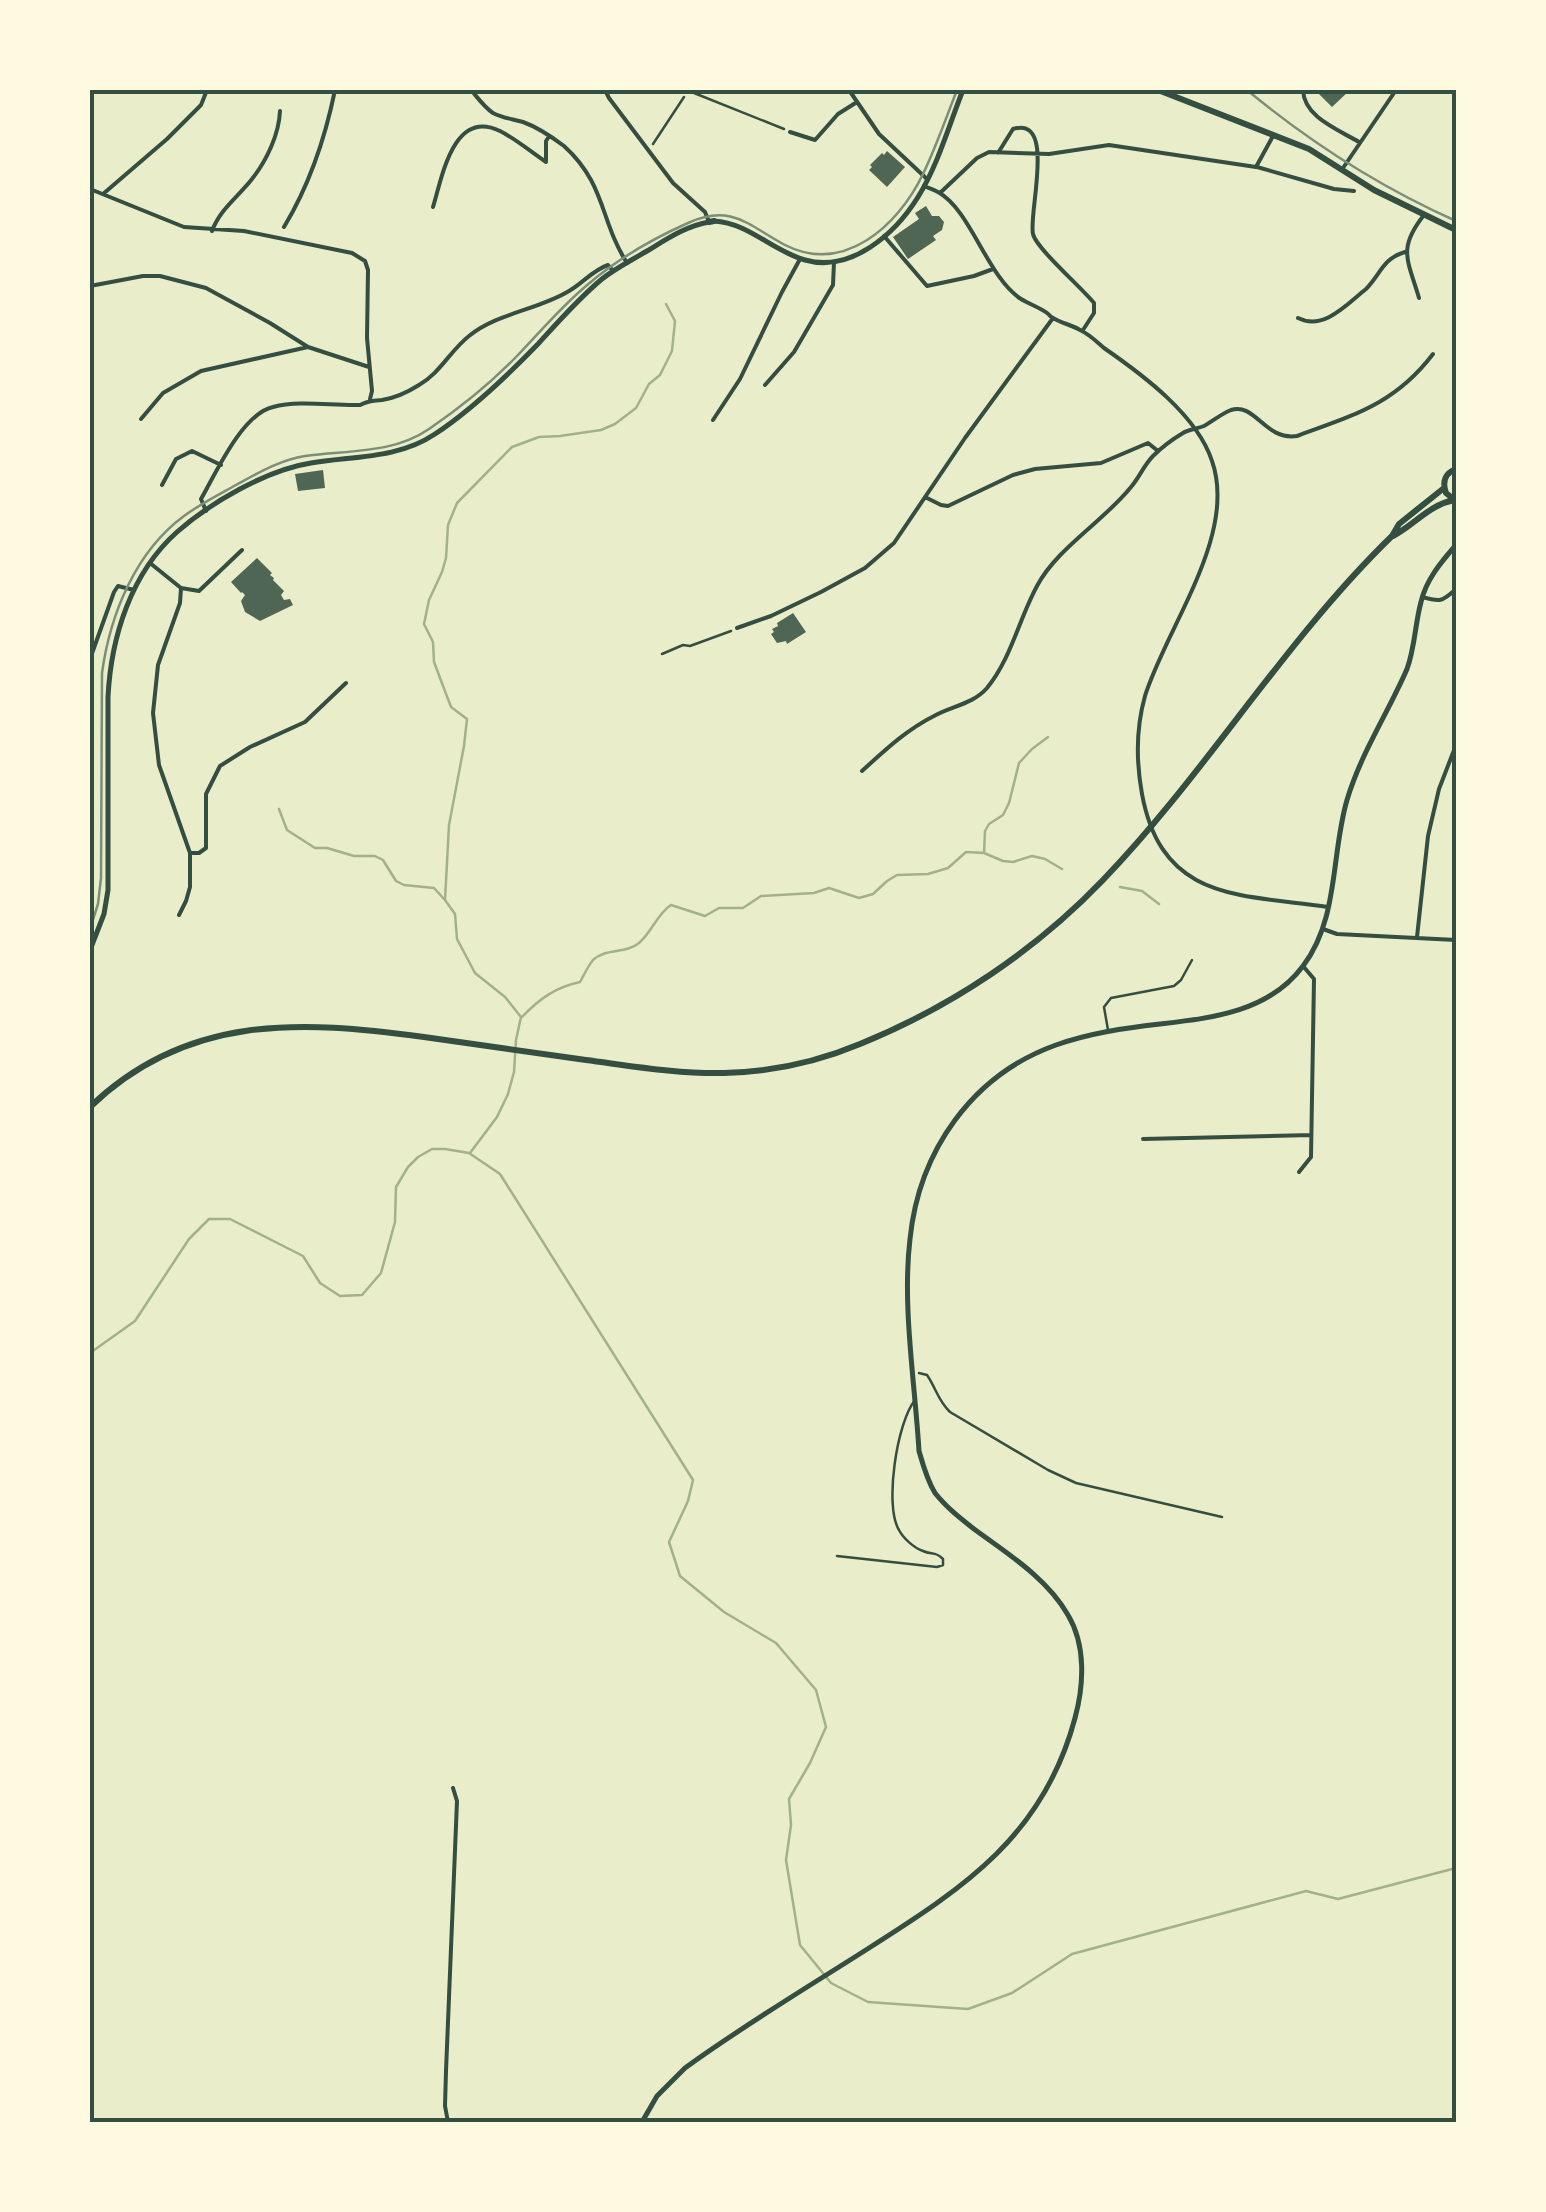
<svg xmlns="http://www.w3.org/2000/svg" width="1546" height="2212" font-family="Figtree,sans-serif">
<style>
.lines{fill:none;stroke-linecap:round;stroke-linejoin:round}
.stream{stroke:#a3b18a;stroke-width:2.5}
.building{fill:#4f6655}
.path{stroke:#344e41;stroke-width:2.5}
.service{stroke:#344e41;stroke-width:2.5}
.minor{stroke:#344e41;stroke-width:4}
.tertiary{stroke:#344e41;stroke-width:5}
.secondary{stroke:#344e41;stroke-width:6}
.rail{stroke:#7c8e77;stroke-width:2.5}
.neatline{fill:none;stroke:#344e41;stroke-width:4}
</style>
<rect width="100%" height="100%" fill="#e9edc9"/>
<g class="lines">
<path class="stream" d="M279,809L287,830L315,848H327L354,856H375L383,860L396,881L404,885L434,888L444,899
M984,853L1003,861L1013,862L1032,856L1045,859L1062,869
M1120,887L1142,891L1159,904
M522,1017C539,999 556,987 580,982C584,975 588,966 593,960C605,948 626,954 639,943C652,932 657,914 671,905L705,916L719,908H743L761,896L814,893L829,888L859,898L873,894L887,881L897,875L928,874L948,868L966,852L984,853L985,831L989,824L1003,815L1009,803L1019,763L1032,749L1048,737
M470,1153L497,1117L508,1094L514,1072L516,1040L521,1017L505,997L475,973L457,939L455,914L445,900L449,825L464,746L467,719L451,707L434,662L433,642L424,624L429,600L442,572L446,558L448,525L457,503L512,447L539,437L560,436L601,430L615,424L636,408L649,384L660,375L672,351L675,321L666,304
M90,1353L135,1321L189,1239L209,1219H230L303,1256L320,1283L340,1296L362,1295L381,1273L395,1222L396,1187L408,1167L418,1157L432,1149H445L469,1153L500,1174L693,1480L688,1501L669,1542L680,1576L724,1612L776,1643L816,1690L826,1727L810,1763L789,1799L791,1825L786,1860L800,1945L831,1983L868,2002L968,2009L1012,1993L1072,1954L1306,1891L1338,1899L1456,1868"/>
</g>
<path class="building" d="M1322,90H1350L1332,107L1318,93Z
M887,151L905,167L887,187L869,170L872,167L870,165L882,153L884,155Z
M926,206L932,216H939L944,222L942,230L933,236L936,240L908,259L893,237L919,219L915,213Z
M323,470L325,488L298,491L295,474Z
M257,558L272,573L270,575L274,578L273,580L284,591L281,595L284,600L290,599L293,605L260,621L245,612L241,601L245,595L242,592L241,593L231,582Z
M793,613L806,632L787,644L786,641L777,643L771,634L774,632L772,629L778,626L777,623Z"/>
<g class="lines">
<path class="path" d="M694,93L784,129
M653,144L684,97
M662,654L683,645L690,646L731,631
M919,1373L927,1375C936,1388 938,1401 950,1412L1048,1470L1076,1483L1222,1517"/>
<path class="service" d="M688,90V91
M1108,1030L1104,1007L1111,998L1174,986L1181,980L1192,960
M837,1556L937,1567L943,1565V1559C935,1551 932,1555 923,1551C914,1548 903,1538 899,1530C884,1506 897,1422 915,1400"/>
<path class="minor" d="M471,90C478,98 484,107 493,113C502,118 513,119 523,122C537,127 552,137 564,146C606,184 600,221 627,263
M605,90L609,98L673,183L705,212L709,222
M849,90L879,134L927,179
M1303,90C1304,117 1337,129 1359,142
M790,132L815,140L838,114L857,102
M998,153L1013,129C1057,115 1028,214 1033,234C1036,248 1082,288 1094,303V313L1083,330
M1257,167L1334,189L1354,191
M1343,168L1396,90
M924,186C928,188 933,189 938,192C971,210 987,277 1021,299C1029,304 1039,307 1047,313C1049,314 1050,317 1053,318C1061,323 1072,325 1080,330C1089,334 1097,342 1104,348C1143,375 1197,415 1212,461C1238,535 1166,628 1145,696C1136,728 1136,761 1142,794C1162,902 1240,894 1328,907
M90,189L184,227L244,231L352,253L365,261L368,270L367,338L372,391L370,399
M940,193L977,158L989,152L1049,154L1109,145L1256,167L1273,136
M103,194L167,139L201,105L207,90
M433,207C442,178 453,108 500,131C516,139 531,152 546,162V141L548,138
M284,227C310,184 325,139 335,90
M212,231C220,209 238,197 252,179C267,160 279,134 280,111
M884,236L927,286L974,276L993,269
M90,286L143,276H160L206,288L270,323L308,347L369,367
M1419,298C1408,260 1397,249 1424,215
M1298,318C1324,331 1347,304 1366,289C1381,274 1382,259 1405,252
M765,385L794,352L833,285L834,262
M141,419L163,393L201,371L308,347
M713,420L740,379L782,292L800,259
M162,485L176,459L192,451L221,465
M925,497L941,505L948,506L1013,475L1035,469L1101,463L1148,443L1158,451
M206,511L201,499C216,473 242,414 273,407C300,400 332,406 360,405C369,400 373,401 382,400C395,398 408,392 419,385C440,373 450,351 469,336C497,313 538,310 569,291C583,283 593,270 608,265L613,271
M150,563L181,588L180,603L158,665L153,713L159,765L190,853V887L186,901L179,915
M181,588L199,591L242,550
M1422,597C1440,602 1442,602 1456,589
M737,628L771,616L821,592L865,568L894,543L965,438L1053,318
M90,659L114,592L118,586L134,590
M862,771C884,751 906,730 934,716C952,706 973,704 987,688C1011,659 1019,619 1037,586C1057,548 1104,521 1131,487C1139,478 1144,465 1153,456C1161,448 1173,439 1183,433C1189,429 1197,429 1204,426C1213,421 1221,414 1231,410C1255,402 1265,441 1297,436C1354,415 1395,404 1433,354
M190,853H199L206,848V794L220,766L250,747L305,722L346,683
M1323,929L1337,934L1456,940
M1417,937L1428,836L1439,789L1456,745
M1143,1139L1311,1135
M1299,1172L1311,1157L1314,979L1303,966
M448,2122L445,2106L446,2071L457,1801L453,1788"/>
<path class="tertiary" d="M714,221C749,223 772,251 805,260C851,273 895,234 918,197C938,165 949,125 963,90
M90,950L104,914L108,890V697C111,637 131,573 177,532C210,503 266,470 311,463C353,456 398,459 435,434C473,409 507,376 538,344C558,322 579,298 602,279C616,268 632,260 647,251C667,239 686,226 709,222
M642,2122L657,2096L685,2068C744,2025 808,1987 869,1948C965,1887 1044,1835 1075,1718C1084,1685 1086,1645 1068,1615C1047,1578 1008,1554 974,1529C960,1518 946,1507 935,1493C927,1480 923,1465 919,1451C915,1383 902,1306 910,1239C919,1151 972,1075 1056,1045C1090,1033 1125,1028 1160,1024C1212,1018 1269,1012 1303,966C1339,919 1331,854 1347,800C1361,753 1388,713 1407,669C1415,647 1415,624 1421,602C1426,580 1441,562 1456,545"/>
<path class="secondary" d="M1158,90L1309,149L1374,190L1456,230
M709,222L714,221
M1456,501L1446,493C1442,482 1445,473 1456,469
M1393,536C1414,525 1429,505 1454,500
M90,1107C186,1014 301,1020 424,1037C478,1045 532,1052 586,1060C632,1066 678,1074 724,1073C771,1072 817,1062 860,1044C951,1007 1035,951 1103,880C1207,772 1284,641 1392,536L1399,524L1444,488"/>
<path class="rail" d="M1247,90C1311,143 1380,187 1456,221
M90,929L98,904L101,878L102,673C110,615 135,552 184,516C200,504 218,495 236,485C258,473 280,460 305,456C347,450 393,454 429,429C460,408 491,383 517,356C539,333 561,307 586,286C616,260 652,239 688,223C732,203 749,226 785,245C844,275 898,226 923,174C936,147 946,118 957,90"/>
</g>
<rect width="1546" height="2212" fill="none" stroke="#fefae0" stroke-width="185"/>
<rect x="92" y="92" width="1362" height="2028" class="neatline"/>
</svg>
